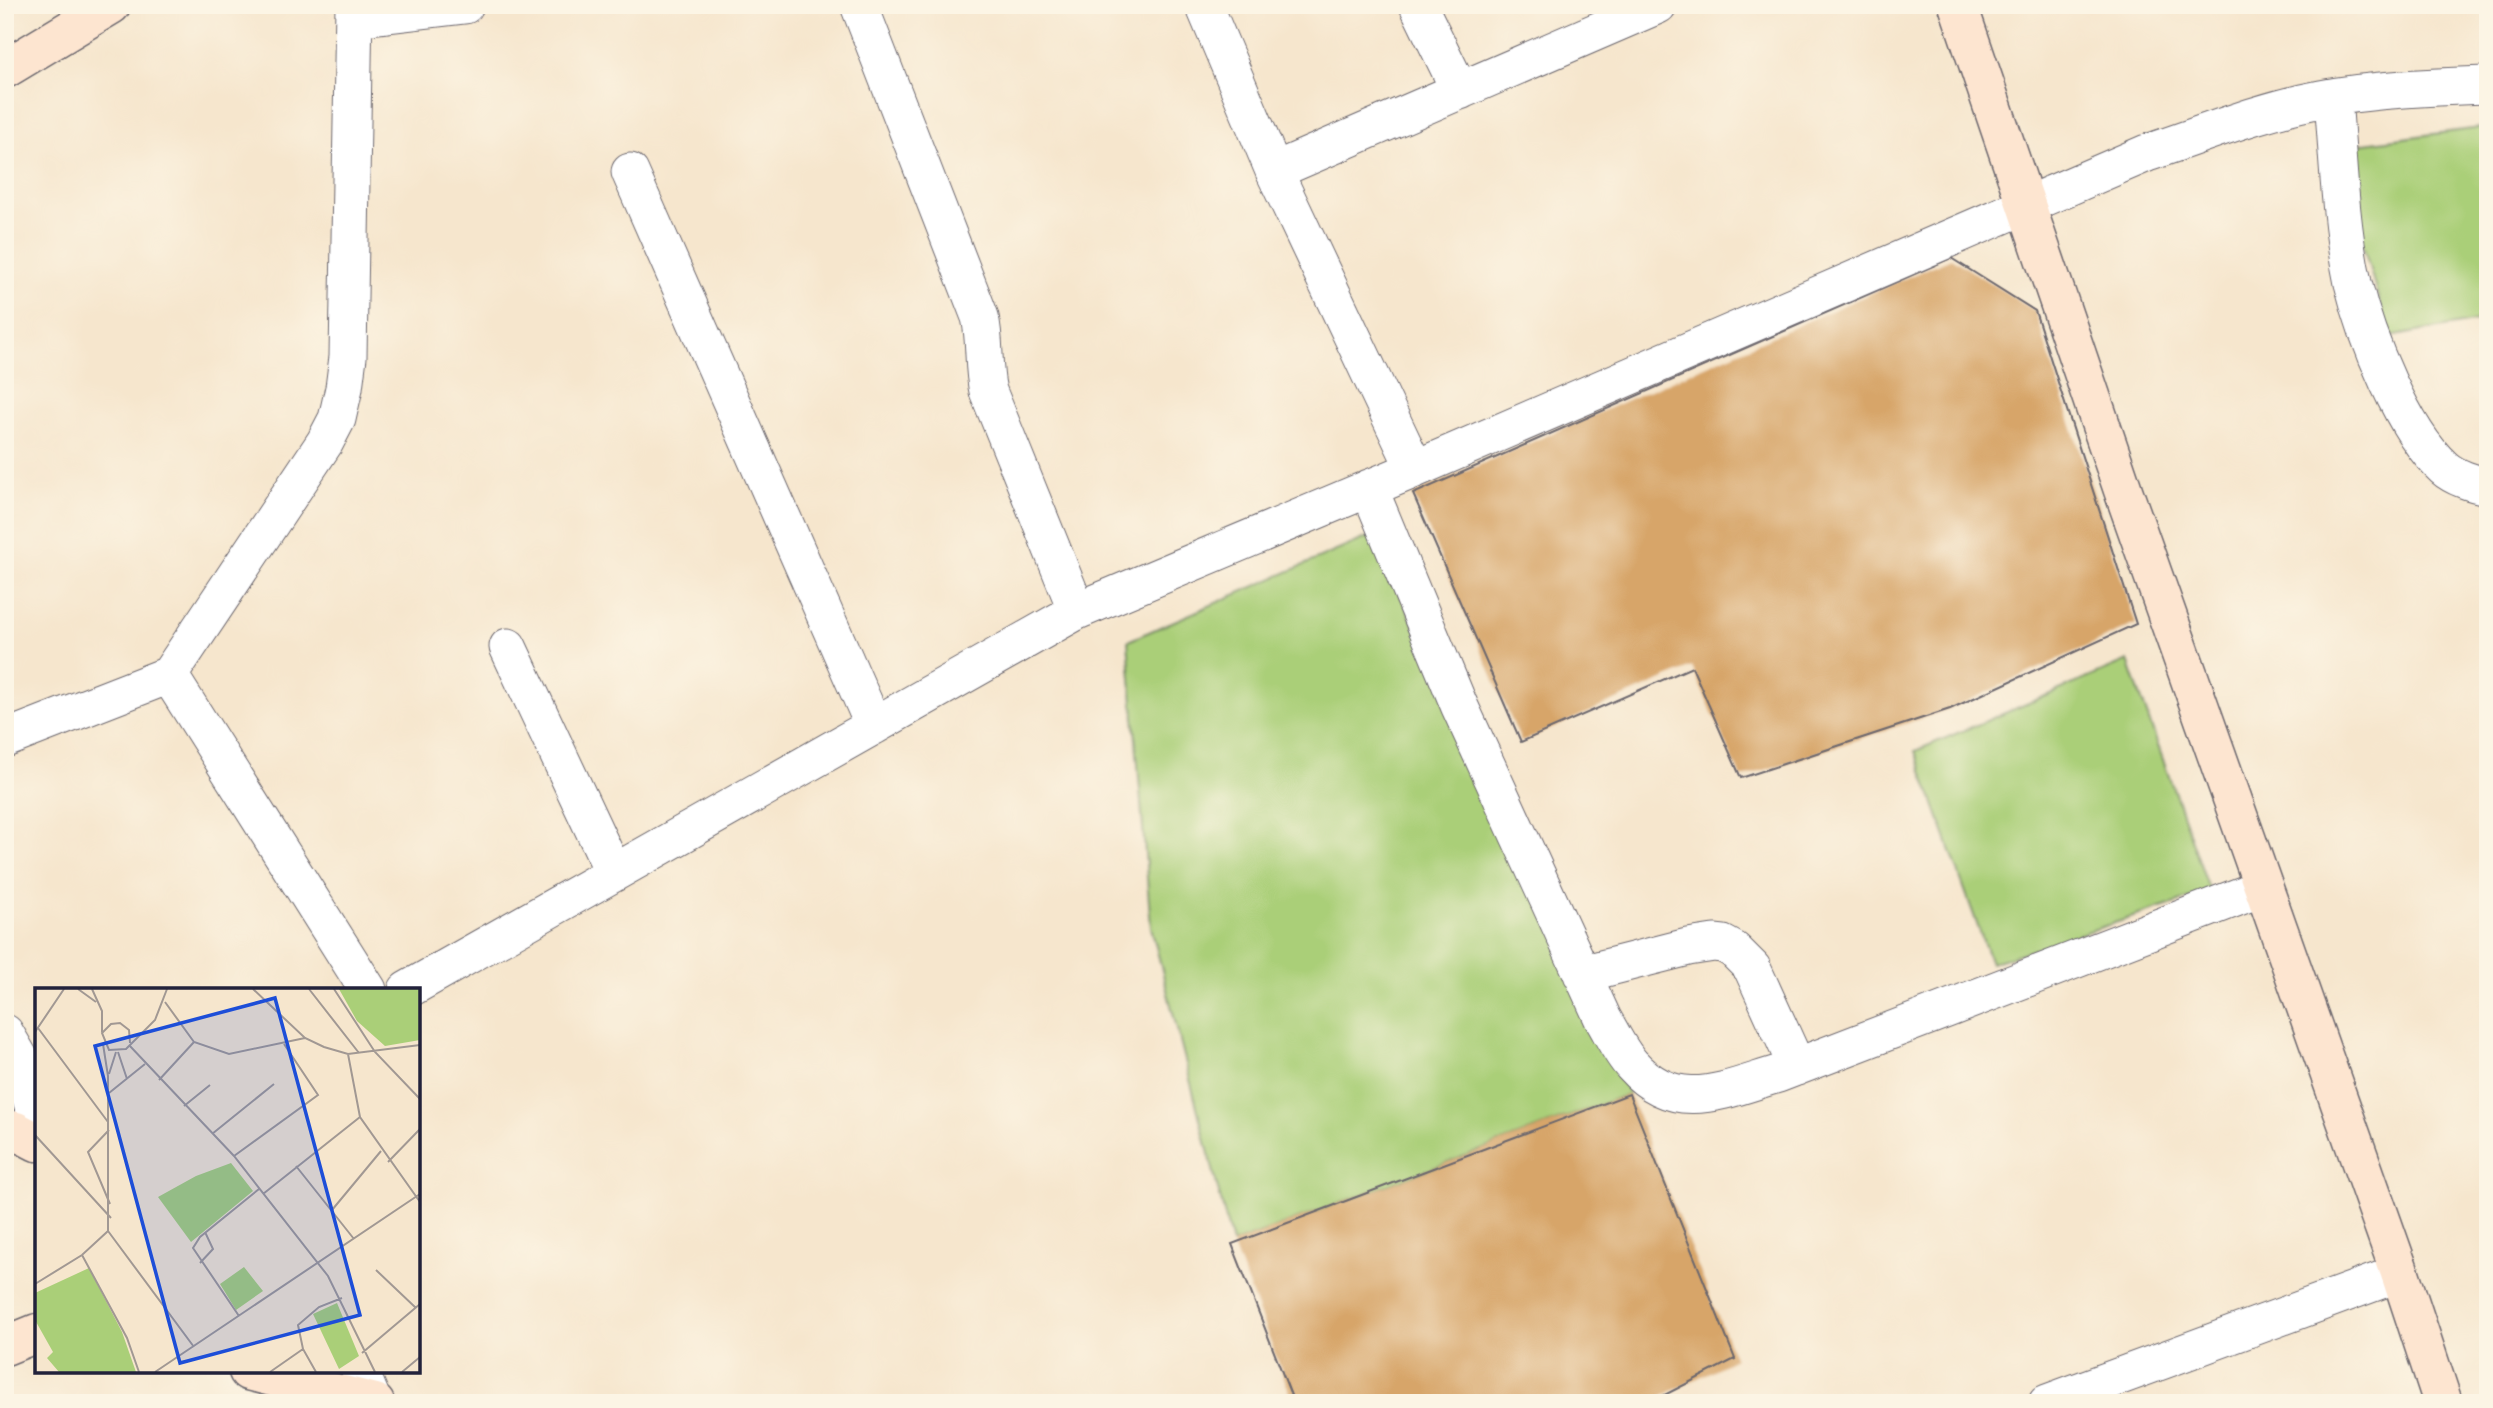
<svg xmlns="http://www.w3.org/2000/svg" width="2493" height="1408" font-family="'IM FELL DW Pica',serif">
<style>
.green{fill:#aacf78;stroke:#66785a;stroke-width:2}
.building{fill:#d7a569}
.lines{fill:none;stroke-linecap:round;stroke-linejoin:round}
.street-casing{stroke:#6c676e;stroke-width:39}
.secondary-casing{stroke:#6c676e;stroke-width:41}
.street{stroke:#fff;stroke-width:37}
.secondary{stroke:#fde5d0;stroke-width:38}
.inset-road{fill:none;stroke:#a19893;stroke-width:2}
.view{fill:#1d4ed8;fill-opacity:0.15;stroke:#1d4ed8;stroke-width:3.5}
.inset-edge{fill:none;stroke:#22223b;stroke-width:3.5}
</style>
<rect width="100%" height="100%" fill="#fcf5e5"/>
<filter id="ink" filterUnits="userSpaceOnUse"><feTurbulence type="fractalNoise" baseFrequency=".0143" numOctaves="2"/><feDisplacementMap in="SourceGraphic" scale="14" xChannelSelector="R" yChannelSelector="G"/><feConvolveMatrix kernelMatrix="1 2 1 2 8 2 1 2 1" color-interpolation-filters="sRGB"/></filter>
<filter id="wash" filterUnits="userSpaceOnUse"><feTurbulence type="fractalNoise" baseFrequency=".00686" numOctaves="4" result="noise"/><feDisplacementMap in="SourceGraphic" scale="28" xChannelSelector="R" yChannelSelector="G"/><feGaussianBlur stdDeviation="1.57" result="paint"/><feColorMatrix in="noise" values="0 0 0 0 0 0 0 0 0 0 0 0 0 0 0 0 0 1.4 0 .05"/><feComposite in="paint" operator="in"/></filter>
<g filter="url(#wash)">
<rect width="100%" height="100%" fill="#f6e6cd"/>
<path class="green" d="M2488,127V319L2390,337L2358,229L2357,144Z
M1373,535L1629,1094L1232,1244L1151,927L1128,641Z
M2128,661L2210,892L1991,963L1915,751Z"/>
<g id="blocks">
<path class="building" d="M1951,258L2035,311L2136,624L1950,709L1741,778L1692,667L1521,742L1413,494Z
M1629,1094L1735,1359L1649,1403H1294L1232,1244Z"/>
</g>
</g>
<g filter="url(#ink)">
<use href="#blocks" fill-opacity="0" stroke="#6c676e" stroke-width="2"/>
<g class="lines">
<defs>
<path id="street" d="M859,5L980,317C986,342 982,367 988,391L1077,611
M1204,5L1274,171L1415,469
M1418,5L1460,91
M354,18L465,5
M2333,98C2338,159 2340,223 2353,283C2366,337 2403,431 2444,468C2454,477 2474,484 2488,486
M1274,171L1658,5
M630,172L874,726
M1369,488L1459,705L1603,1019C1612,1034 1620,1052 1632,1065C1676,1115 1724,1090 1778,1074L2264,887
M508,647L614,873
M169,675L368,990
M5,739L169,675L325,442L337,419L344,388L348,357L354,5
M1582,974L1688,947L1714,943L1723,944L1734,950L1752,968L1797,1067
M407,990L1077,611L1415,469L2147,153C2204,134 2262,110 2321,99C2376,89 2433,87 2488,85
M5,1033L19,1057L37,1119
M360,1371L373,1402
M2047,1403L2400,1273"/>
<path id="secondary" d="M1958,5L2124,493L2400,1273L2443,1403
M5,69L111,5
M5,1129L16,1131L37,1142
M5,1346L37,1333
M248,1371L375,1403"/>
</defs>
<use href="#street" class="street-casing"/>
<use href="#secondary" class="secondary-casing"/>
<use href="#street" class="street"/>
<use href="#secondary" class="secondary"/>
</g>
</g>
<g transform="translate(35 988)">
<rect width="385" height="385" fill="#f6e6cd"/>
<path d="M304,1H385V52L350,58L322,33ZM196,175L218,203L156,254L123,209L161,188ZM209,279L228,303L201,322L185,296ZM54,280L87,344L101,384H24L12,370L18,364L0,332V305ZM302,315L324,368L304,381L278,326Z" fill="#aacf78"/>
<path class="inset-road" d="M43,1L61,14M57,1L67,23V44M218,1L270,50L289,59L313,66L385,57M274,1L324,65M299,1L340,64L385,111M130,14L159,54L194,66L270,50M3,40L73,134M0,44L29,1M95,55L94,42L85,35L76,36L67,45L74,62L91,61L120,32L132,1M94,57L199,168L293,288L340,384M83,64L92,91M313,66L325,129L385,214M74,86L81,64M124,92L159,54M74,105L110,76M149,118L175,97M74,142L53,164L75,216M177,146L239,96M0,147L76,230M199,168L283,107L249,56M353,174L385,141M261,178L319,251M228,206L325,129M297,222L346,163M73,243L159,359M47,267L92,350L104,384M165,275L178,261L170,244M341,282L381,320M0,296L47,267L73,243V88L68,56M204,328L158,260L165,249L224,201M327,365L385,316M120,384L385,206M235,384L268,361M281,384L268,361L263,337L284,319L307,310M367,384L385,369"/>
<path class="view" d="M240,10L325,327L145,375L60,58Z"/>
<rect width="385" height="385" class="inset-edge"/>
</g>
<rect width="2493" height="1408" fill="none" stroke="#fcf5e5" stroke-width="28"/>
</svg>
